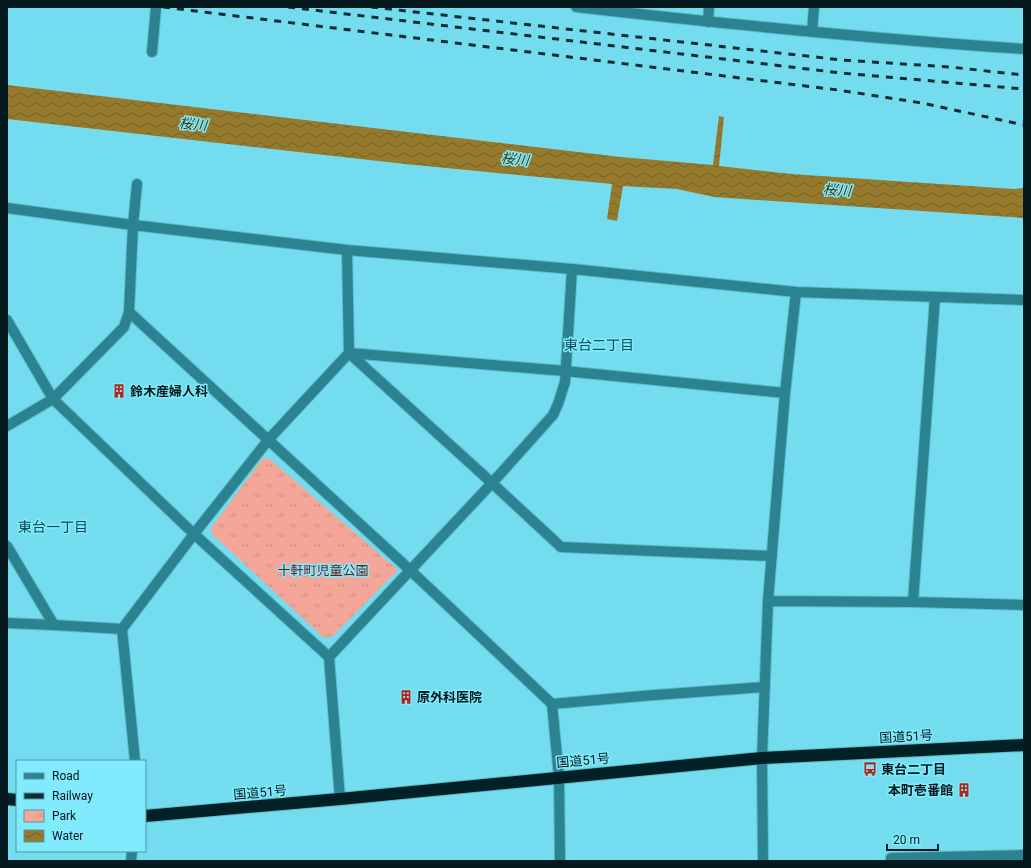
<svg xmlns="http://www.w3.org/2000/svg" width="1031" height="868" font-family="Roboto,'Noto Sans JP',sans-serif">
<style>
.park{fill:url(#park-tufts)}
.water{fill:url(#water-waves)}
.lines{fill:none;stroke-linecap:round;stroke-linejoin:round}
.minor-casing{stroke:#5fbac9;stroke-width:12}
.highway-casing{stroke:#5fbac9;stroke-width:14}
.minor{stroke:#2b8391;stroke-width:10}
.highway{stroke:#022126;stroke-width:12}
.rail{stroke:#0f2e33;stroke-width:3;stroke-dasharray:7 7;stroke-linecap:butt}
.labels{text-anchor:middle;stroke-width:3;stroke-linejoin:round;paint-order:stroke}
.poi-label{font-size:13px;font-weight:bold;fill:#041a1e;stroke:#81eafc;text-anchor:start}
.park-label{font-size:13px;fill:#711810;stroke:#81eafc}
.street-label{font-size:13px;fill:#041a1e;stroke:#81eafc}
.water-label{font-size:14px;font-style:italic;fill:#45360a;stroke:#81eafc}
.neighbourhood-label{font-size:14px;fill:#0e4c54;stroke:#81eafc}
</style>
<defs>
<pattern id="park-tufts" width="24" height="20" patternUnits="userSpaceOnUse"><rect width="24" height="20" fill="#f4a699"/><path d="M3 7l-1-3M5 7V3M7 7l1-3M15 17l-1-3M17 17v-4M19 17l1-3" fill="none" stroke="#d08e83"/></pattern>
<pattern id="water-waves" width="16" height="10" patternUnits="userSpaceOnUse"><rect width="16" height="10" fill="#957a2d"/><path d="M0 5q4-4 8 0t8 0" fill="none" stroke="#776326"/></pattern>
</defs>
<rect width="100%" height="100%" fill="#73ddef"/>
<path class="park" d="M263,458L270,459L398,570L333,636L324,638L211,533V528Z"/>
<path class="water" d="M7,85L621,157L713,165L719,116L724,117L719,166L791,174L1014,189L1024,188V218L714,197L677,189L623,186L617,221L607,219L612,184L405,164L7,119Z"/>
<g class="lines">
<defs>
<path id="minor" d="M576,7C725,24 874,39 1024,49
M708,22L709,7
M812,31L814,7
M152,52L156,7
M137,184L133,225L129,312L410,570L552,704L559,777L560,861
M7,208L133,225L347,250L572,269L796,292L1024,300
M347,250L349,353L492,483L561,547L772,556
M7,320L53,399L194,534L329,657L340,799
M7,426L53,399L124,327L129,312
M7,546L54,625
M768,601L913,602L1024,605
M913,602L935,297
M7,623L54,625L122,629
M329,657L492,483L553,415L558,404L565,382L572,269
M552,704L642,696L765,687
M135,761L122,629L194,534L269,439L349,353L565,371L785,393
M131,861L132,851
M763,861L762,758L768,601L785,393L796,292
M891,861V858L1024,855"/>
<path id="highway" d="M7,799L17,800
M145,816L340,799L762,758L1024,745"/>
</defs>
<use href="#minor" class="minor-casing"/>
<use href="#highway" class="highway-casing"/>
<use href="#minor" class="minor"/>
<use href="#highway" class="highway"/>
<path class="rail" d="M163,7L838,90L922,103L1024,125
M288,7L841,73L1024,89
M371,7L842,60L950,67L1024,75"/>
</g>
<defs>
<symbol id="building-bare" viewBox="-9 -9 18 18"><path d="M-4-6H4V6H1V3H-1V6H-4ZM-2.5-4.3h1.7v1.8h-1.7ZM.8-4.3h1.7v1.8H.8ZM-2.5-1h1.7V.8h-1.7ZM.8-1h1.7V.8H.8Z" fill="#b32419" stroke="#81eafc" stroke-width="2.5" paint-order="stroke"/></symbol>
<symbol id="bus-bare" viewBox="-9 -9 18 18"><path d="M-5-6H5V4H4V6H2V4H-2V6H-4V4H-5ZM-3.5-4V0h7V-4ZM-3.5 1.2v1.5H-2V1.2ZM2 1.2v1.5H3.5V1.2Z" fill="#b32419" stroke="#81eafc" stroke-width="2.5" paint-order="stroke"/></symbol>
</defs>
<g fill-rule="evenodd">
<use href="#building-bare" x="109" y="381" width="20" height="20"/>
<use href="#building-bare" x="396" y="687" width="20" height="20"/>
<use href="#bus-bare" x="860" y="759" width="20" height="20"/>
<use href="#building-bare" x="954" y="780" width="20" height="20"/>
</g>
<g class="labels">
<g class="poi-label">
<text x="130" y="396">鈴木産婦人科</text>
<text x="417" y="702">原外科医院</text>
<text x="881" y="774">東台二丁目</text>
<text x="953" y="795" text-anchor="end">本町壱番館</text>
</g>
<g class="park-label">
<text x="323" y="575">十軒町児童公園</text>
</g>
<g class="street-label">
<text transform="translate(906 736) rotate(-3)" y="5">国道51号</text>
<text transform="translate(583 760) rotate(-5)" y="5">国道51号</text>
<text transform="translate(260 792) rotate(-5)" y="5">国道51号</text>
</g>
<g class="water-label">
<text transform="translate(193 124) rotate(6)" y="5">桜川</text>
<text transform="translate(515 159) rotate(6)" y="5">桜川</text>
<text transform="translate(837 190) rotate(4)" y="5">桜川</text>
</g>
<g class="neighbourhood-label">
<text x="599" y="350">東台二丁目</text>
<text x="53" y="532">東台一丁目</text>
</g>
</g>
<rect width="1031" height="868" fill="none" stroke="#041a1e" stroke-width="16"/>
<rect x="16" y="760" width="130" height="92" fill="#81eafc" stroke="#4f97a3"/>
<rect x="24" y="773" width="20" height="6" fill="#2b8391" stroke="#4f97a3"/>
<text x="52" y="780" font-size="12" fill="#041a1e">Road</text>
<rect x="24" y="793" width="20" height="6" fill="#0f2e33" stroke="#4f97a3"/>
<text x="52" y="800" font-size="12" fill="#041a1e">Railway</text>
<rect x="24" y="810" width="20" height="12" fill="url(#park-tufts)" stroke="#4f97a3"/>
<text x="52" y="820" font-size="12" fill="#041a1e">Park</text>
<rect x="24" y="830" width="20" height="12" fill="url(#water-waves)" stroke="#4f97a3"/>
<text x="52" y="840" font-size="12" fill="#041a1e">Water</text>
<path d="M887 844v6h51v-6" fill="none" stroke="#041a1e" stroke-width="2"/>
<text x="893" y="844" font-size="12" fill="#041a1e" stroke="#81eafc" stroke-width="3" paint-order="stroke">20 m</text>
</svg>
